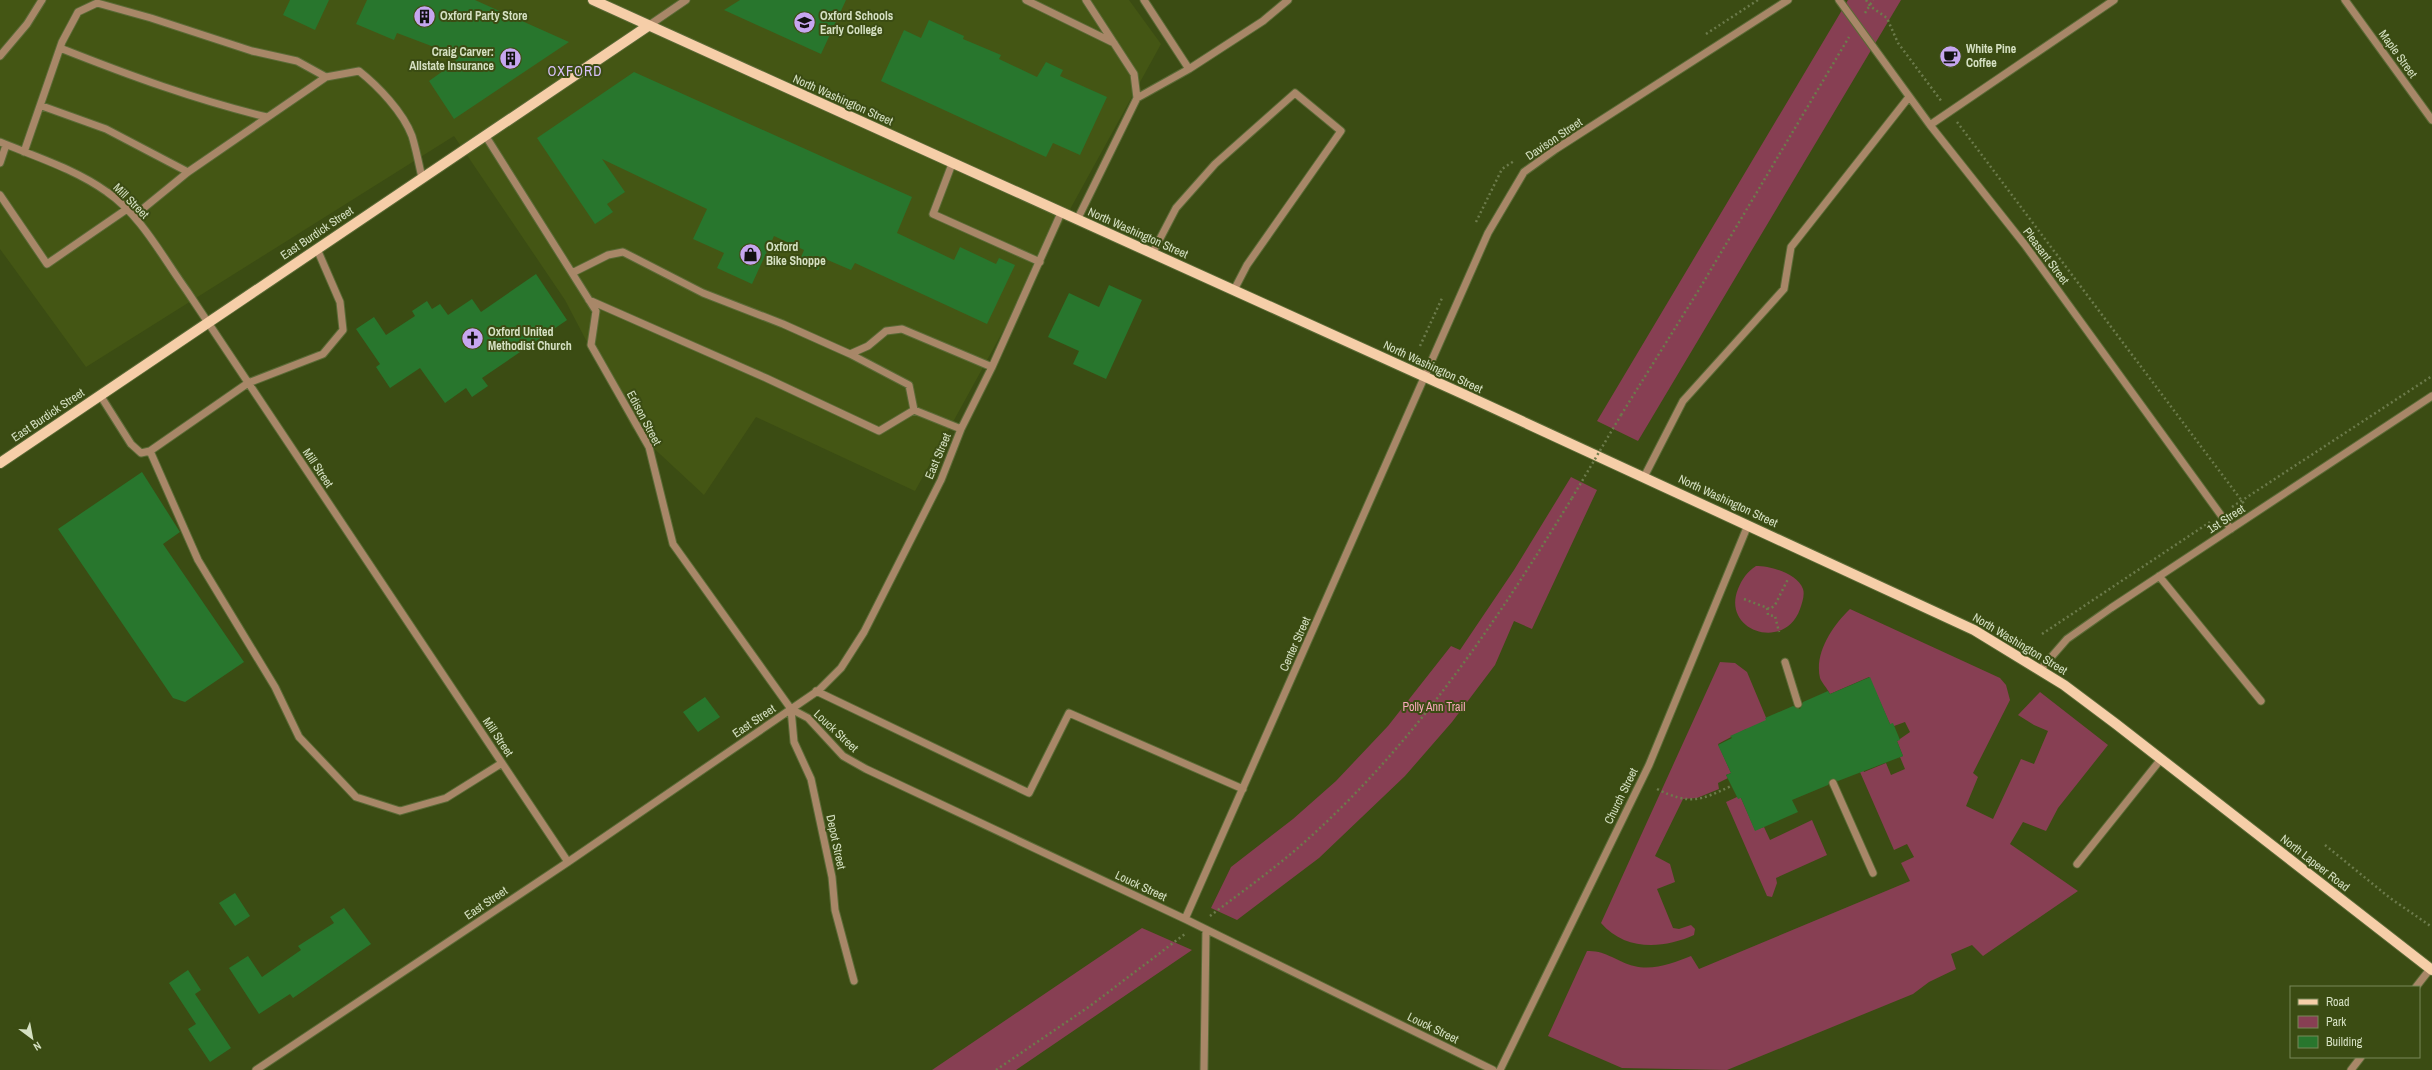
<svg xmlns="http://www.w3.org/2000/svg" width="2432" height="1070" font-family="'Archivo Narrow',sans-serif">
<style>
.built{fill:#445614}
.green{fill:#873f53}
.building{fill:#28762d}
.lines{fill:none;stroke-linecap:round;stroke-linejoin:round}
.minor-casing{stroke:#5a6a36;stroke-width:9}
.major-casing{stroke:#5a6a36;stroke-width:12}
.path{stroke:#6c7b4b;stroke-width:2.5;stroke-dasharray:2 3;stroke-linecap:butt}
.minor{stroke:#a88768;stroke-width:7}
.major{stroke:#f6cea8;stroke-width:10}
.path-bridge{stroke:#6c7b4b;stroke-width:2.5;stroke-dasharray:2 3;stroke-linecap:butt}
.labels{text-anchor:middle;stroke-width:4;stroke-linejoin:round;paint-order:stroke}
.poi-label{font-size:12px;font-weight:bold;fill:#d5e0c2;stroke:#3b4c13;text-anchor:start}
.street-label{font-size:12px;fill:#d5e0c2;stroke:#3b4c13}
.park-label{font-size:12px;fill:#f9a8bb;stroke:#3b4c13}
.quarter-label{font-size:14px;letter-spacing:1px;fill:#d7c0f7;stroke:#3b4c13}
</style>
<rect width="100%" height="100%" fill="#3b4c13"/>
<path class="built" d="M0,0H1129L1161,44L915,491L756,417L704,495L632,428L565,300L454,136L86,367L0,249Z"/>
<path class="green" d="M1848,0H1901L1638,441L1597,421Z
M1571,477L1597,490L1532,629L1514,621L1495,665L1452,722L1405,776L1319,858L1237,920L1211,908L1231,867L1293,819L1336,781L1388,726L1451,646L1460,650L1514,570Z
M1756,566C1770,566 1797,573 1803,589C1805,595 1802,603 1800,609C1785,652 1721,631 1738,589C1742,579 1747,572 1756,566Z
M1850,609L2000,678L2006,685L2010,700L1973,773L1978,777L1966,806L1993,819L2021,759L2034,764L2048,731L2034,725L2018,715L2040,692L2108,745L2058,808L2046,831L2023,822L2010,844L2078,891L1983,956L1972,945L1951,954L1956,969L1929,982L1913,994L1727,1070L1622,1068L1548,1036L1587,951C1606,950 1617,962 1634,966C1653,971 1674,963 1691,956L1699,969L1910,881L1901,863L1914,857L1907,844L1894,850L1860,772L1863,770L1864,772L1886,763L1891,775L1905,769L1900,757L1903,756L1897,741L1910,732L1905,722L1894,726L1890,724L1869,677L1830,694C1827,688 1822,683 1820,678C1814,653 1833,625 1850,609Z
M1720,662L1735,663L1747,672L1770,727L1746,729L1718,744L1731,773L1726,775L1728,778L1718,783L1719,789L1697,798L1683,799L1655,856L1670,864L1675,882L1657,889L1673,928L1679,929L1691,925L1695,929L1694,935C1663,949 1625,951 1601,923Z
M1737,797L1741,798L1755,830L1764,827L1770,840L1812,820L1827,855L1776,878L1777,883L1772,897L1767,896L1726,802Z
M1142,928L1192,950L1016,1070H932Z"/>
<path class="building" d="M290,0H329L315,30L283,15Z
M367,0H475L569,42L454,119L429,81L457,61L440,54L442,50L397,33L394,40L356,24Z
M740,0H846L821,54L724,10Z
M929,20L964,36L963,39L1001,55L999,59L1037,77L1046,62L1063,70L1060,76L1107,97L1080,155L1053,143L1046,157L881,81L904,30L921,38Z
M634,72L912,197L897,233L954,260L960,247L996,264L999,258L1015,265L987,324L855,263L851,270L823,258L818,270L799,262L804,250L774,236L752,284L717,268L724,253L693,239L707,209L602,159L625,192L607,204L613,212L595,224L537,138Z
M536,274L567,320L482,378L488,386L472,397L466,388L445,403L420,368L390,388L376,367L380,364L356,329L374,317L386,335L415,316L412,311L427,301L432,309L440,304L448,315L472,299L481,312Z
M1109,285L1142,300L1106,379L1073,364L1079,351L1048,337L1069,293L1099,307Z
M142,472L180,532L163,544L244,662L185,702L173,698L58,529Z
M1870,677L1890,724L1893,723L1900,740L1897,741L1903,756L1838,781L1831,779L1828,785L1792,800L1798,812L1755,831L1741,798L1738,799L1726,775L1731,773L1718,745L1732,738L1730,736L1766,720L1765,718L1793,706L1800,709L1803,702L1828,691L1830,694Z
M705,697L720,717L698,732L683,712Z
M235,893L250,916L235,926L219,903Z
M344,908L371,944L293,998L290,994L259,1014L229,968L248,956L262,977L301,950L298,946L334,923L330,917Z
M188,970L201,990L195,994L231,1048L210,1062L188,1029L196,1024L169,983Z"/>
<g class="lines">
<defs>
<path id="minor" d="M1026,0L1114,43
M1839,0L1930,125L2025,245L2231,529
M2345,0L2432,120
M648,26L686,0
M60,48C128,75 196,100 267,117
M0,56L27,24L42,0
M1189,69L1263,21L1288,0
M326,77L359,71C378,86 403,112 412,136C416,149 419,164 422,178
M1137,98L1189,69L1144,0
M42,106L106,129L188,172
M1930,125L2114,0
M485,135L596,311L591,345L649,447L673,544L791,709L808,718L843,756L866,769L1185,919L1493,1070
M0,142C36,157 75,169 107,192C141,215 163,258 187,291L568,862
M24,152L62,42L78,12L97,3L151,18L252,51L297,61L326,77L188,172L134,216
M0,163L6,145
M952,164L933,214L1040,262
M0,195L47,264L127,209
M1077,220L1137,98L1134,74L1086,0
M1152,254L1176,208L1215,164L1295,93L1341,131L1247,265L1234,290
M572,273L608,255L623,252L703,293L783,324L850,354L868,346L886,331L902,329L992,367
M589,300L766,378L879,431L914,410
M850,354L909,385L914,410L961,429
M100,395L131,444L141,453L150,451L248,383L323,354L343,330L340,302L317,249
M150,451L198,560L275,687L299,737L356,797L400,811L446,798L502,763
M1644,477L1683,401L1784,289L1791,247L1909,97
M2159,576L2261,701
M1785,662L1798,704
M2040,670L2067,639L2111,608L2432,396
M816,691L1029,793L1069,713L1243,789
M791,709L794,742L811,779L832,877L835,910L854,981
M1833,783L1873,873
M2077,864L2161,759
M1185,919L1488,233L1524,172L1556,149L1788,0
M2416,987L2430,969
M256,1070L568,862L819,690L841,668L864,632L941,480L961,429L992,367L1061,213
M1204,1070L1206,930
M1500,1070L1649,765L1748,525
M2351,1070L2361,1057"/>
<path id="major" d="M593,0L1463,394L1974,630L2064,685L2116,724L2432,970
M0,463L648,26"/>
</defs>
<use href="#minor" class="minor-casing"/>
<use href="#major" class="major-casing"/>
<path class="path" d="M1866,0L1870,6L1887,18L1898,43L1942,102
M1865,13L1873,0
M1706,34L1758,0
M1957,122L2245,505
M1476,222L1502,169L1514,161
M1420,346L1443,296
M1621,415L1700,288L1849,37
M2232,507L2432,376
M1744,599L1770,609L1775,605L1788,579
M1767,608L1768,615L1775,616L1779,632
M2042,634L2210,522
M1657,789C1689,805 1700,801 1731,786
M2325,845L2390,898L2432,927
M1210,916C1243,891 1277,867 1308,839C1416,742 1497,621 1572,498
M996,1070L1090,1006L1185,934"/>
<use href="#minor" class="minor"/>
<use href="#major" class="major"/>
<path class="path-bridge" d="M1572,498L1621,415"/>
</g>
<defs>
<symbol id="building-disc" viewBox="-11 -11 22 22"><circle r="9.5" fill="#c6a6f0" stroke="#3b4c13"/><path d="M-4-6H4V6H1V3H-1V6H-4ZM-2.5-4.3h1.7v1.8h-1.7ZM.8-4.3h1.7v1.8H.8ZM-2.5-1h1.7V.8h-1.7ZM.8-1h1.7V.8H.8Z" fill="#111"/></symbol>
<symbol id="school-disc" viewBox="-11 -11 22 22"><circle r="9.5" fill="#c6a6f0" stroke="#3b4c13"/><path d="M0-5L7-2L0 1L-7-2ZM-4 1L0 2.5L4 1V4Q0 6-4 4Z" fill="#111"/></symbol>
<symbol id="cafe-disc" viewBox="-11 -11 22 22"><circle r="9.5" fill="#c6a6f0" stroke="#3b4c13"/><path d="M-5.5-4.5H6V0H3Q3 3.5 0 3.5H-2.5Q-5.5 3.5-5.5 0ZM3-3.2v2h1.7v-2ZM-6 4.5H4V6H-6Z" fill="#111"/></symbol>
<symbol id="shop-disc" viewBox="-11 -11 22 22"><circle r="9.5" fill="#c6a6f0" stroke="#3b4c13"/><path d="M-5-2.5h2.3a2.7 3.5 0 0 1 5.4 0H5L5.5 6h-11ZM-1.5-2.5h3a1.5 2.3 0 0 0-3 0Z" fill="#111"/></symbol>
<symbol id="church-disc" viewBox="-11 -11 22 22"><circle r="9.5" fill="#c6a6f0" stroke="#3b4c13"/><path d="M-1.2-6h2.4v3.5h3.3v2.4h-3.3V6h-2.4V-.1h-3.3v-2.4h3.3Z" fill="#111"/></symbol>
</defs>
<g fill-rule="evenodd">
<use href="#building-disc" x="412" y="4" width="25" height="25"/>
<use href="#school-disc" x="792" y="10" width="25" height="25"/>
<use href="#cafe-disc" x="1938" y="44" width="25" height="25"/>
<use href="#building-disc" x="498" y="46" width="25" height="25"/>
<use href="#shop-disc" x="738" y="242" width="25" height="25"/>
<use href="#church-disc" x="460" y="326" width="25" height="25"/>
</g>
<g class="labels">
<g class="poi-label">
<text x="440" y="20">Oxford Party Store</text>
<text x="820" y="20">Oxford Schools<tspan x="820" dy="14">Early College</tspan></text>
<text x="1966" y="53">White Pine<tspan x="1966" dy="14">Coffee</tspan></text>
<text x="494" y="56" text-anchor="end">Craig Carver:<tspan x="494" dy="14">Allstate Insurance</tspan></text>
<text x="766" y="251">Oxford<tspan x="766" dy="14">Bike Shoppe</tspan></text>
<text x="488" y="336">Oxford United<tspan x="488" dy="14">Methodist Church</tspan></text>
</g>
<g class="street-label">
<text transform="translate(2398 54) rotate(54)" y="4">Maple Street</text>
<text transform="translate(843 100) rotate(24)" y="4">North Washington Street</text>
<text transform="translate(1554 139) rotate(-34)" y="4">Davison Street</text>
<text transform="translate(131 201) rotate(45)" y="4">Mill Street</text>
<text transform="translate(317 233) rotate(-34)" y="4">East Burdick Street</text>
<text transform="translate(1138 233) rotate(24)" y="4">North Washington Street</text>
<text transform="translate(2046 256) rotate(53)" y="4">Pleasant Street</text>
<text transform="translate(1433 367) rotate(25)" y="4">North Washington Street</text>
<text transform="translate(48 415) rotate(-34)" y="4">East Burdick Street</text>
<text transform="translate(644 418) rotate(62)" y="4">Edison Street</text>
<text transform="translate(938 456) rotate(-67)" y="4">East Street</text>
<text transform="translate(318 468) rotate(56)" y="4">Mill Street</text>
<text transform="translate(1728 501) rotate(25)" y="4">North Washington Street</text>
<text transform="translate(2226 519) rotate(-33)" y="4">1st Street</text>
<text transform="translate(1295 644) rotate(-66)" y="4">Center Street</text>
<text transform="translate(2020 644) rotate(31)" y="4">North Washington Street</text>
<text transform="translate(754 721) rotate(-34)" y="4">East Street</text>
<text transform="translate(836 731) rotate(43)" y="4">Louck Street</text>
<text transform="translate(498 737) rotate(56)" y="4">Mill Street</text>
<text transform="translate(1621 796) rotate(-64)" y="4">Church Street</text>
<text transform="translate(836 842) rotate(78)" y="4">Depot Street</text>
<text transform="translate(2315 863) rotate(38)" y="4">North Lapeer Road</text>
<text transform="translate(1141 886) rotate(25)" y="4">Louck Street</text>
<text transform="translate(486 903) rotate(-34)" y="4">East Street</text>
<text transform="translate(1433 1028) rotate(26)" y="4">Louck Street</text>
</g>
<g class="park-label">
<text x="1434" y="711">Polly Ann Trail</text>
</g>
<g class="quarter-label">
<text x="575" y="76">OXFORD</text>
</g>
</g>
<rect x="2290" y="986" width="130" height="72" fill="#3b4c13" stroke="#798759"/>
<rect x="2298" y="999" width="20" height="6" fill="#f6cea8" stroke="#798759"/>
<text x="2326" y="1006" font-size="12" fill="#d5e0c2">Road</text>
<rect x="2298" y="1016" width="20" height="12" fill="#873f53" stroke="#798759"/>
<text x="2326" y="1026" font-size="12" fill="#d5e0c2">Park</text>
<rect x="2298" y="1036" width="20" height="12" fill="#28762d" stroke="#798759"/>
<text x="2326" y="1046" font-size="12" fill="#d5e0c2">Building</text>
<g transform="translate(32 1038) rotate(148)" stroke="#3b4c13" stroke-width="3" paint-order="stroke">
<path d="M0-3L7 15L0 10L-7 15Z" fill="#d5e0c2"/>
<text y="-6" font-size="11" font-weight="bold" text-anchor="middle" fill="#d5e0c2">N</text>
</g>
</svg>
